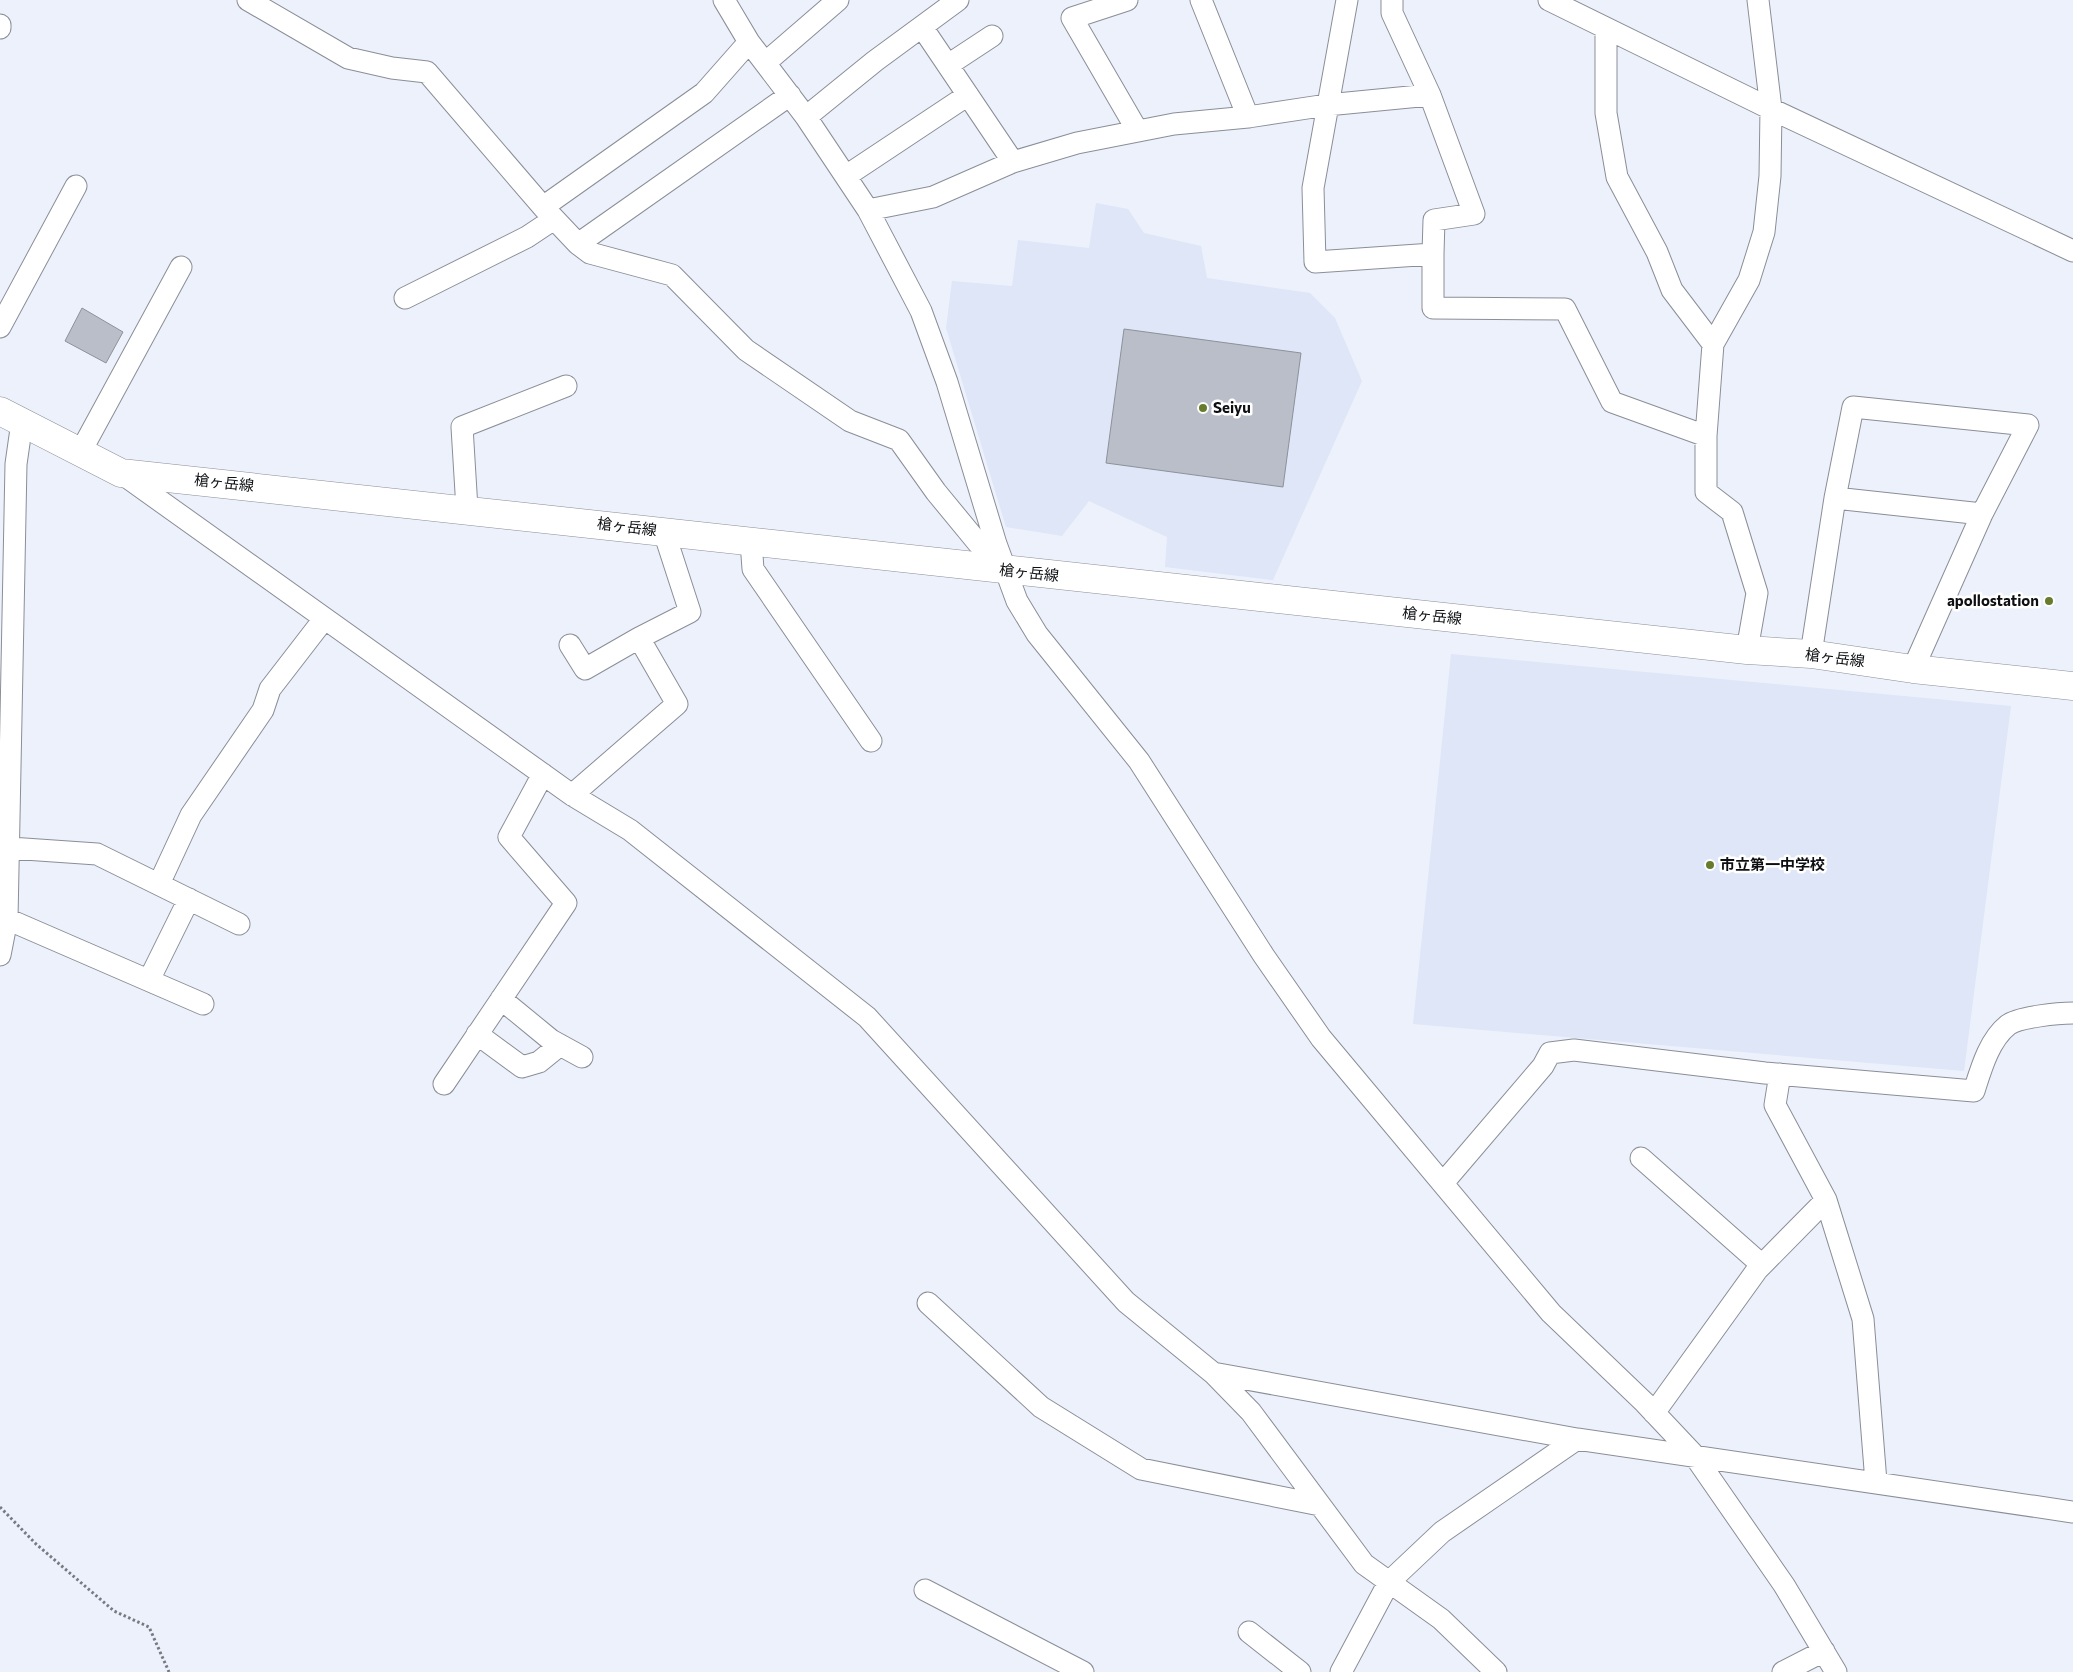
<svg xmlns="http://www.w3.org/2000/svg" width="2073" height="1672" font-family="Commissioner,'Noto Sans JP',sans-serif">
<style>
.built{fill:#dee6f7}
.building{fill:#babec8;stroke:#8d919a}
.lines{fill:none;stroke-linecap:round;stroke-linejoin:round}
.minor-casing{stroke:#8a8e97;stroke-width:23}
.major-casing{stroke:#8a8e97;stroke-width:29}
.path{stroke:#777a80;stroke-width:3;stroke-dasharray:2.5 2.5;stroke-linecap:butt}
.minor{stroke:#fff;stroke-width:21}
.major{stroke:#fff;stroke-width:28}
.poi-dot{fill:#677b2c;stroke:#fff;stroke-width:2}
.labels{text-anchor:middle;stroke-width:5;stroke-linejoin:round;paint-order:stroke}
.poi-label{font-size:15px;font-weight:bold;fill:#0d0f12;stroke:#fff;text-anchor:start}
.street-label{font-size:15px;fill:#0d0f12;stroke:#fff}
</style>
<rect width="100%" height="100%" fill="#edf1fb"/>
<path class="built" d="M1096,203L1128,209L1144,233L1201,246L1207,278L1310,293L1335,318L1362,381L1273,580L1165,567L1167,537L1089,501L1062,536L1006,527L946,328L952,281L1012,286L1018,240L1089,248Z
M1451,654L2011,706L1964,1071L1413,1024Z"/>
<path class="building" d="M82,308L123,332L106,363L65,341Z
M1124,329L1301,353L1283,487L1106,463Z"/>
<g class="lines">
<defs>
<path id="minor" d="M248,0L348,58L392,68L427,72L543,207L704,93L749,42
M724,0L749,42L806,117L868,210L921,311L947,382L996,544L1017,601L1037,634L1139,761L1264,956L1321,1038L1551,1313L1645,1403L1694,1455L1784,1585L1836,1672
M1127,0L1072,18L1137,130
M1201,0L1248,117
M1347,0L1313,188L1315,262L1433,254L1434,220L1474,214L1430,95L1392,13V0
M1549,0L1771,109L2073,251
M0,25V28
M922,27L1013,162
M1606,28V113L1617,177L1657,252L1672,290L1713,344
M765,63L838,0
M948,65L992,36
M806,117L875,61L958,0
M846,176L968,95
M543,207L578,244L790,95
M868,210L933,197L1013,162L1077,143L1174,124L1248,117L1327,105L1430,95
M578,244L590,253L672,275L746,350L850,421L899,440L936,492L978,543L1002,567
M1433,254V308L1565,309L1612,402L1706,436
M405,298L527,237L554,219
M0,327L76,186
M81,451L181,267
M121,473L572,795L630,830L867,1017L1126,1302L1213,1373L1577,1439L2073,1512
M1835,498L1982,514
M467,509L462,427L566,386
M751,542L753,569L871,741
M570,645L585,669L639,638
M1747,650L1757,593L1732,512L1706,492V436L1713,344L1749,280L1764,232L1770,176L1771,109L1758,0
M1811,654L1835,498L1853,407L2028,425L1982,514L1913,669
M572,795L677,704L639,638L690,612L664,532
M10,848L97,854L239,924
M159,884L191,815L263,710L270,689L324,619
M7,919L203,1004
M0,955L7,919L16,464L22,422
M149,980L189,899
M501,999L551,1040L582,1057
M477,1034L522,1067L539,1062L560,1045
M1780,1074L1775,1105L1826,1200L1863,1319L1876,1482
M444,1084L566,903L509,837L543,774
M1641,1158L1762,1265
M1443,1183L1543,1066L1550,1053L1574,1050L1765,1073L1974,1091C1981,1069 1989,1040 2008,1025C2018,1017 2059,1013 2073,1013
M928,1303L1041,1407L1141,1469L1320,1505
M1213,1373L1251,1412L1364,1564L1441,1619L1496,1672
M1654,1413L1757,1270L1826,1200
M925,1590L1083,1672
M1249,1632L1300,1672
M1341,1672L1389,1582L1442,1532L1577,1439
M1783,1672L1824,1651"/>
<path id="major" d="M0,411L121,473L1747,650L1811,654L1913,669L2073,686"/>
</defs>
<use href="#minor" class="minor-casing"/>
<use href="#major" class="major-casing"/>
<path class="path" d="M0,1507L36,1544L114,1611L149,1627L169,1672"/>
<use href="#minor" class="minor"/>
<use href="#major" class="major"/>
</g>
<g class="poi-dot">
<circle cx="1203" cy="408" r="5"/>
<circle cx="2049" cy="601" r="5"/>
<circle cx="1710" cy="865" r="5"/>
</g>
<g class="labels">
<g class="poi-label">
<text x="1213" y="413">Seiyu</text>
<text x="2039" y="606" text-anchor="end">apollostation</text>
<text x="1720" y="870">市立第一中学校</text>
</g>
<g class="street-label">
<text transform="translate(224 483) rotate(6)" y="5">槍ヶ岳線</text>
<text transform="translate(627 527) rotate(7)" y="5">槍ヶ岳線</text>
<text transform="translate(1029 573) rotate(6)" y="5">槍ヶ岳線</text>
<text transform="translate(1432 616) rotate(6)" y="5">槍ヶ岳線</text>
<text transform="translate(1835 658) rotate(7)" y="5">槍ヶ岳線</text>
</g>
</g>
</svg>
